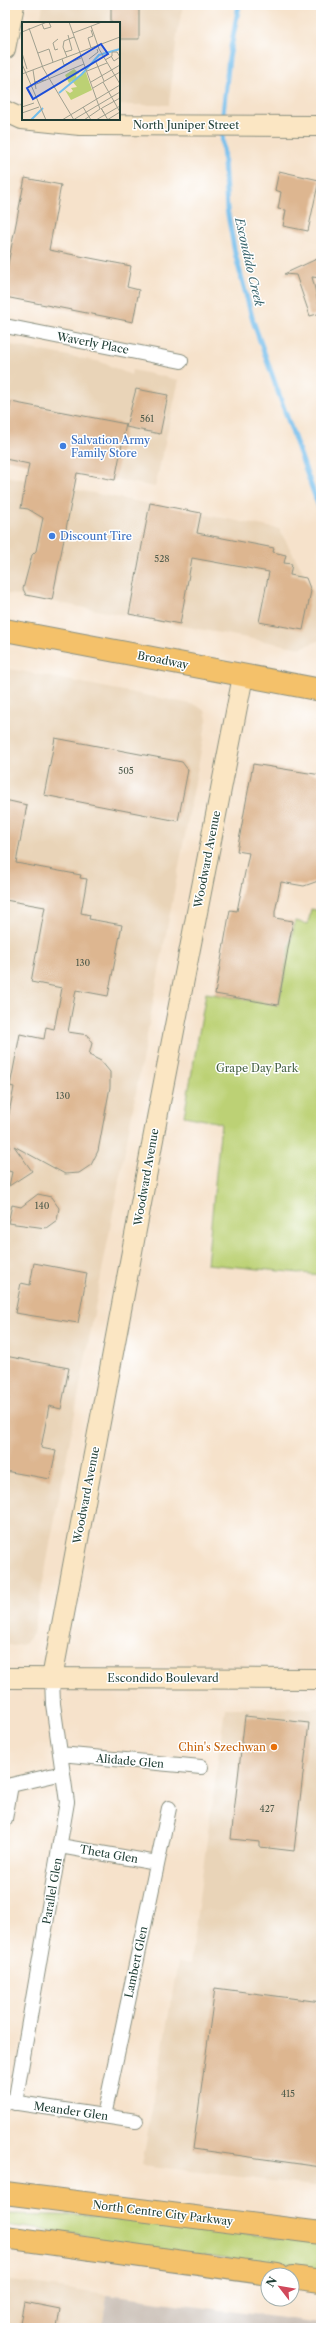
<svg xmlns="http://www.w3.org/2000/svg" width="326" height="2333" font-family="'Libre Caslon Text',serif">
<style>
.built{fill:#e9d4b8}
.industrial{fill:#ccc2b9}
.green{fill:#bcd174;stroke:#6e8754}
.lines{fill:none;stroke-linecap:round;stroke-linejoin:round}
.stream{stroke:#73beec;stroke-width:5}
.building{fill:#ddb690}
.street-casing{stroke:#8a9080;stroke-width:16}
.secondary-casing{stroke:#8a9080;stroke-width:22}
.primary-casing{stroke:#8a9080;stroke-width:24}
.highway-casing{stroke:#8a9080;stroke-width:24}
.street{stroke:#fff;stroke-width:14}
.secondary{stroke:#fbe6c3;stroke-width:20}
.primary{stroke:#f4c16a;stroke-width:22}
.highway{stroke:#f4c16a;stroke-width:22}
.shop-dot{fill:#3f7fe0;stroke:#fff;stroke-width:1.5}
.food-dot{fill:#e8710a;stroke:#fff;stroke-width:1.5}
.labels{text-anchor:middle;stroke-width:3;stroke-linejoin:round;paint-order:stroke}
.number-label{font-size:9px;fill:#4e5b4b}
.street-label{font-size:11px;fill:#1f3d34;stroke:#fff}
.shop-label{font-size:11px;fill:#366cbe;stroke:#fff;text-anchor:start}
.park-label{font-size:11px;fill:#466244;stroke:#fff}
.food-label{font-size:11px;fill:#c56008;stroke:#fff;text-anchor:end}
.water-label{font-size:12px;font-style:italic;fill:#38646b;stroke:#fff}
.inset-river{fill:none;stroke:#73beec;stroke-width:2}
.inset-road{fill:none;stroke:#a0a08f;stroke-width:1}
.view{fill:#1d4ed8;fill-opacity:0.15;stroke:#1d4ed8;stroke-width:2}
.inset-edge{fill:none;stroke:#1f3d34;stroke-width:2}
</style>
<rect width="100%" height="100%" fill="#fff"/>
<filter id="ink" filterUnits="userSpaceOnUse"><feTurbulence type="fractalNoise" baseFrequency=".025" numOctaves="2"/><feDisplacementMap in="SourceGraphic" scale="8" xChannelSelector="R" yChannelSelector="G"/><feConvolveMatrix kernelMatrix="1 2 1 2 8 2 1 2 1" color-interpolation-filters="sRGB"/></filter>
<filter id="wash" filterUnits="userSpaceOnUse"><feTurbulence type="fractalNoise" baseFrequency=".012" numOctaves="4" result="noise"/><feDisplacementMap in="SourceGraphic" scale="16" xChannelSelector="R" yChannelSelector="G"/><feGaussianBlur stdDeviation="0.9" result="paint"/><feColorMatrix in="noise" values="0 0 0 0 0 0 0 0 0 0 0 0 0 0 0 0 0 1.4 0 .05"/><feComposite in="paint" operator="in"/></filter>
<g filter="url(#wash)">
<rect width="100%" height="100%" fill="#f6e2cb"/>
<path class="built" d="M43,5H183L177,35L169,105H119V23H40Z
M5,344L101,362L131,375L132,370L179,380L155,487L5,459Z
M5,476L279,529L314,592L321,618V640L300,648L5,593Z
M5,668L196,705L205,711L207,719L33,1634L25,1644L13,1646L5,1644Z
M225,1708H321V2187L142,2165L178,1962L190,1964Z
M5,2280L107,2295L102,2328H5Z"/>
<path class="industrial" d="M107,2295L321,2323V2328H102Z"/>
<path class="green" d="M311,909L321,911V1275L207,1264L221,1123L184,1116L206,993L278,1005L295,921L308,924Z
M5,2214L98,2216L321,2243V2272L95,2241L85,2235L5,2225Z"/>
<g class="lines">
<path class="stream" d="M222,123L229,58L239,5
M222,131L227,209L235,253L253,321L321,513"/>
</g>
<g id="blocks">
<path class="building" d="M111,5H139V39H119V23H111Z
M279,171L319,180L308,231L283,226L286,210L278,209L281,192L275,190Z
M25,178L61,185L49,250L131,266L127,287L139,290L133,322L5,297V279Z
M321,257V278L312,277L321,313L310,316L296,275L284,274Z
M136,389L168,395L160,434L126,427Z
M11,402L126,424L115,480L77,473L52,600L26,595L23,589L32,555L36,551L43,518L28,509L21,508L29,464L5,459V432Z
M150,503L201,513L197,533L274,548L273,552L286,555L284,563L292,564L290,575L306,578L311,591L303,630L259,622L269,572L192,558L180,624L129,614Z
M55,738L182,762L188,770L178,821L44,795Z
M253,764L321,775V880L304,886L281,882L275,912V918L293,921L278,1005L215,994L230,910L237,911L249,853L237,851Z
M5,800L27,805L16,863L81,875L80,878L87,879L81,913L90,915L89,919L122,925L108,996L76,990L68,1032L88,1035L92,1043L89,1055L101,1061L110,1072V1087L98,1151L91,1165L79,1173L65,1174L14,1146L32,1171L9,1186L12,1172L5,1170V1167L10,1144L5,1142V1134L14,1087L10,1086L20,1034L44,1039L46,1027L54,1029L62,988L31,982L45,907L5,900Z
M38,1194L51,1197L59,1208L57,1220L46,1228L8,1223L12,1205L21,1207Z
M34,1263L87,1273L78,1323L15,1313L21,1283L30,1285Z
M5,1356L69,1368L61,1409L49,1406L41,1448L56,1451L50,1479L5,1471V1419L9,1398H5Z
M245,1716L309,1723L294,1851L260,1847V1842L231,1839Z
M215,1988L321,2002V2167L193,2149Z
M24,2302L60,2309L57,2328H19Z"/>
</g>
</g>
<g filter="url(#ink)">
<use href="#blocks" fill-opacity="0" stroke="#8a9080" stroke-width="1"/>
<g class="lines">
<defs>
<path id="street" d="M5,326L181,361
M60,1754L201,1767
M5,1819L11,1785L63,1773
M60,1846L157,1863
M5,2101L136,2121
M15,2103L67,1802L53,1704L52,1678
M104,2116L169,1808"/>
<path id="secondary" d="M5,49L14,5
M5,111L22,119L80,125L321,126
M5,1678L321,1679
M52,1678L157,1118L243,676"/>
<path id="primary" d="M5,630L321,690"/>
<path id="highway" d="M5,2193L321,2233
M5,2237L277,2275
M292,2277L321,2281"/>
</defs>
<use href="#street" class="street-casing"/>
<use href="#secondary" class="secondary-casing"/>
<use href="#primary" class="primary-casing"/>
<use href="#highway" class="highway-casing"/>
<use href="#street" class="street"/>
<use href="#secondary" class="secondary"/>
<use href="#primary" class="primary"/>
<use href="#highway" class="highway"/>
</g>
</g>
<g class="shop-dot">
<circle cx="63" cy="446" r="4"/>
<circle cx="52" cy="536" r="4"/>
</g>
<circle class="food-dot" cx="274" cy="1747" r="4"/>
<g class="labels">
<g class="number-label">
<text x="147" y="422">561</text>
<text x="162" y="562">528</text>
<text x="126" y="774">505</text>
<text x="83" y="966">130</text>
<text x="63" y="1099">130</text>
<text x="42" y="1209">140</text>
<text x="267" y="1812">427</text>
<text x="288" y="2097">415</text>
</g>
<g class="street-label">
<text x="186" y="129">North Juniper Street</text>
<text transform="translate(93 343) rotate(11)" y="4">Waverly Place</text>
<text transform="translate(163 660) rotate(11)" y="4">Broadway</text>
<text transform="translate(207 859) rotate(-79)" y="4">Woodward Avenue</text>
<text transform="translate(146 1177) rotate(-80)" y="4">Woodward Avenue</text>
<text transform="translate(86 1495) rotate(-79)" y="4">Woodward Avenue</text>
<text x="163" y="1682">Escondido Boulevard</text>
<text transform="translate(130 1761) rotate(5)" y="4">Alidade Glen</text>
<text transform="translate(109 1854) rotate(10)" y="4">Theta Glen</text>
<text transform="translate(52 1891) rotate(-80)" y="4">Parallel Glen</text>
<text transform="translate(136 1962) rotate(-78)" y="4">Lambert Glen</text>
<text transform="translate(71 2111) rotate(8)" y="4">Meander Glen</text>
<text transform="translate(163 2213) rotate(7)" y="4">North Centre City Parkway</text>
</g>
<g class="shop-label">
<text x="71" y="444">Salvation Army<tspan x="71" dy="13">Family Store</tspan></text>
<text x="60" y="540">Discount Tire</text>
</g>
<g class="park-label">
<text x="257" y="1072">Grape Day Park</text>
</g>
<g class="food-label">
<text x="266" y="1751">Chin's Szechwan</text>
</g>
<g class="water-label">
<text transform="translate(249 262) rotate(77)" y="4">Escondido Creek</text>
</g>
</g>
<g transform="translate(22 22)">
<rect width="98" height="98" fill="#f6e2cb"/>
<path d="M52,47L57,51L54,53L55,56L63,48L70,68L49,78L43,68L48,71L51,69L49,66L55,65L50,59L47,61L43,53Z" fill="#bcd174"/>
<path class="inset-river" d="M37,71L60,52L77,33L98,27M9,98L21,86"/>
<path class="inset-road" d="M47,0L78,87M20,2L22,7L29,5L27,0M69,4L77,27L98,62M7,6L21,46L52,98M0,10L25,0M51,11L80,0M69,26L66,16L71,14L69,8M36,27L33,28L31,21L36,17M43,30L50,28L46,13M0,31L5,47M16,31L27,27L31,40M89,34L92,39L98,35M45,35L41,25L42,19L52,15M40,37L42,43L59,36M67,37L76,30L75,27M83,38L90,34V30H95L98,35M74,40L82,59M0,42L24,98M11,48L14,67M65,49L85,41M0,52L98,15M12,60L24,58M69,60L98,43M81,60L98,90M12,63L62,42M71,66L98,50M0,85L12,81M61,85L69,98M80,86L98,76M0,91L17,85M82,91L79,86L86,98M40,98L98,63M51,98L98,70M62,98L78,87M74,98L98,84M85,98L98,90"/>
<path class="view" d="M79,22L86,32L11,77L5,66Z"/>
<rect width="98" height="98" class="inset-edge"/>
</g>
<rect width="326" height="2333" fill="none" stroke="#fff" stroke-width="20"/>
<g transform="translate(280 2287) rotate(301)"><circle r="19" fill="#ffffff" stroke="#a5b1ae"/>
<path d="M0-3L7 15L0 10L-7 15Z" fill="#d1495b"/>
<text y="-6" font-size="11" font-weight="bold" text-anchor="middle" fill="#1f3d34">N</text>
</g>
</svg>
